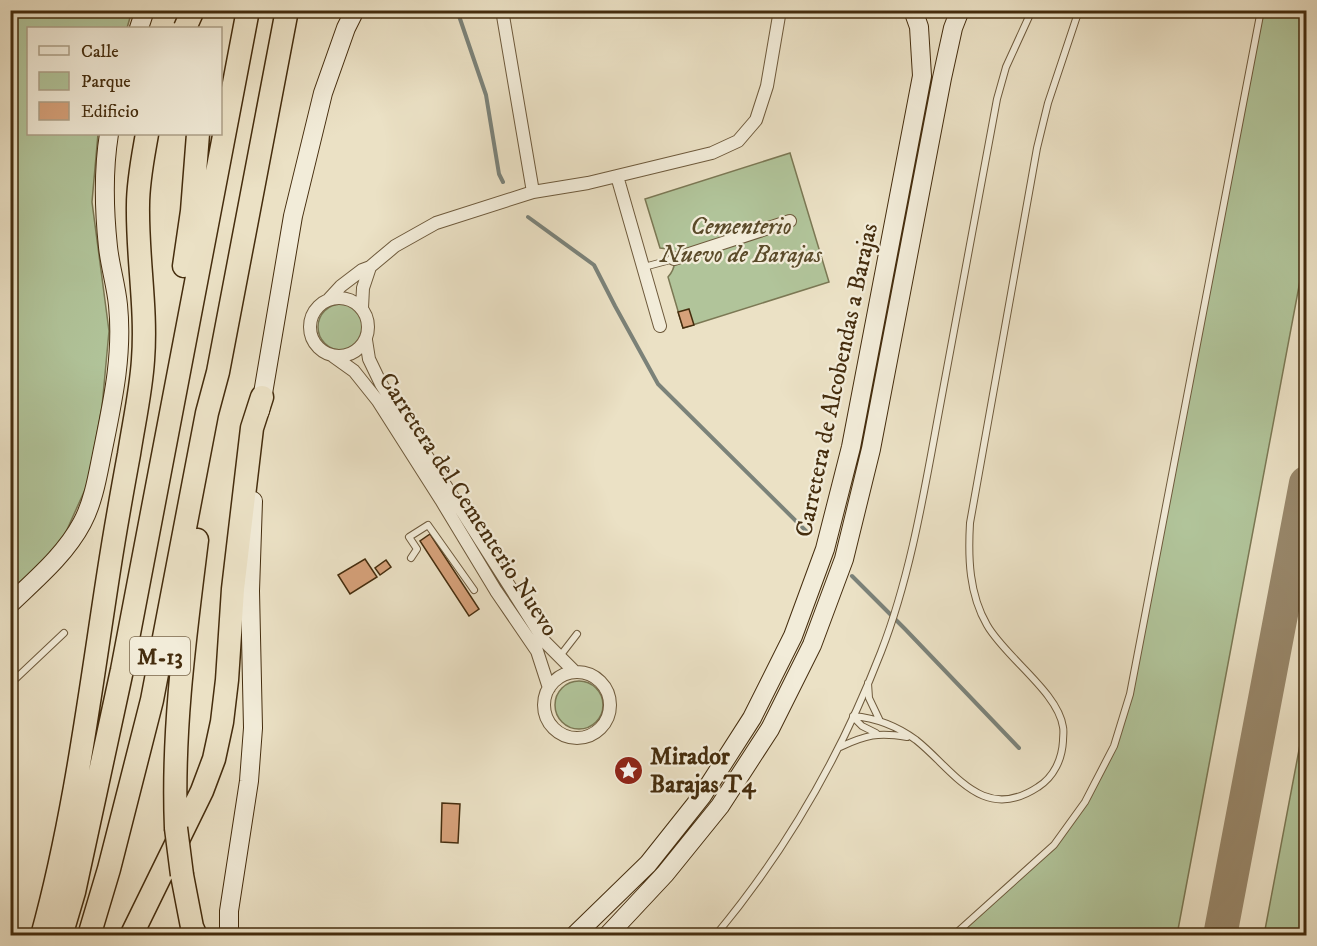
<svg xmlns="http://www.w3.org/2000/svg" width="1317" height="946" font-family="'IM FELL DW Pica',serif">
<style>
.green{fill:#b1c49a;stroke:#7b7854;stroke-width:1.5}
.lines{fill:none;stroke-linecap:round;stroke-linejoin:round}
.stream{stroke:#7b8279;stroke-width:4}
.taxiway{stroke:#98876a;stroke-width:34}
.building{fill:#d6a17a;stroke:#452d0e;stroke-width:1.5}
.lane-casing{stroke:#6e5a3c;stroke-width:8}
.street-casing{stroke:#6e5a3c;stroke-width:14}
.secondary-casing{stroke:#452d0e;stroke-width:20}
.highway-casing{stroke:#452d0e;stroke-width:25}
.lane{stroke:#f2ecd9;stroke-width:6}
.street{stroke:#f2ecd9;stroke-width:12}
.secondary{stroke:#f2ecd9;stroke-width:18}
.highway{stroke:#ebe1c5;stroke-width:22}
.highway-bridge-casing{stroke:#452d0e;stroke-width:25;stroke-linecap:butt}
.highway-bridge{stroke:#ebe1c5;stroke-width:22}
.labels{text-anchor:middle;stroke-width:4.5;stroke-linejoin:round;paint-order:stroke}
.shield{fill:#f2ecd9;stroke:#79664b;stroke-width:1.5}
.shield-label{font-size:22px;font-weight:bold;fill:#452d0e}
.park-label{font-size:24px;font-style:italic;fill:#5b4b2a;stroke:#f2ecd9}
.street-label{font-size:24px;fill:#452d0e;stroke:#f2ecd9}
.poi-label{font-size:24px;font-weight:bold;fill:#452d0e;stroke:#f2ecd9;text-anchor:start}
</style>
<rect width="100%" height="100%" fill="#ebe1c5"/>
<filter id="stains"><feTurbulence type="fractalNoise" baseFrequency=".00333" numOctaves="4"/><feColorMatrix values="0 0 0 0 .2 0 0 0 0 .09 0 0 0 0 .02 0 0 0 .5 -.17"/></filter>
<radialGradient id="worn" r=".72"><stop offset=".6" stop-color="#630" stop-opacity="0"/><stop offset="1" stop-color="#630" stop-opacity=".3"/></radialGradient>
<path class="green" d="M11,11H132L127,28H28V134H98L92,202L109,331L102,407L88,483L61,543L11,592Z
M1261,11H1306V249L1177,935L953,936L1054,845L1085,802L1114,746L1130,694Z
M790,153L829,282L683,328L668,277C676,268 677,257 668,249L660,248L645,199Z
M318 327a23 23 0 1 1 46 0a23 23 0 1 1-46 0Z
M555 705a24 24 0 1 1 48 0a24 24 0 1 1-48 0Z
M1306,713V935H1264Z"/>
<g class="lines">
<path class="stream" d="M457,10L486,95L499,174L503,182
M528,217L594,265L615,306L658,384L807,532
M852,576L905,629L1019,748"/>
<path class="taxiway" d="M1220,936L1306,483"/>
</g>
<path class="building" d="M689,309L694,325L683,328L678,312Z
M430,534L479,609L469,616L420,541Z
M365,559L377,577L350,594L338,575Z
M386,560L391,567L380,575L375,568Z
M442,803L460,804L458,843L441,842Z"/>
<g class="lines">
<defs>
<path id="lane" d="M644,267L674,259
M411,558L417,549L409,537L428,525L474,590
M560,656L577,634
M868,683L869,698L879,719
M10,684L64,633
M853,716C876,718 897,726 916,740C954,770 982,824 1038,787C1054,777 1062,759 1063,741C1063,736 1064,731 1063,727C1058,692 1005,657 987,625C969,594 968,558 970,523L1037,148L1048,103L1079,10
M853,717L862,726L876,733
M840,747C866,735 878,732 907,737
M715,936C786,851 841,755 881,652C911,575 925,487 940,406C959,303 979,201 997,99L1006,67L1032,10
M953,936L1054,845L1085,802L1114,746L1130,694L1261,10"/>
<path id="street" d="M502,10L533,192
M617,176L660,326
M674,259L790,221
M310 327a29 29 0 1 1 58 0a29 29 0 1 1-58 0Z
M329,299L341,286L362,270L370,267L395,246L436,223L533,192L588,183L712,153L738,141L756,120L767,86L780,10
M362,308L363,288L370,267
M366,340L369,359L381,384L545,642L575,672
M333,356L354,371L378,401L441,500L496,591L537,651L549,688
M544 705a33 33 0 1 1 66 0a33 33 0 1 1-66 0Z"/>
<path id="secondary" d="M139,28L145,10
M260,411L293,216L323,93L346,28L355,10
M10,604C36,579 65,555 82,523C94,501 98,473 103,449C113,400 123,354 118,305C116,285 110,266 108,247C104,209 103,171 109,134
M229,936V911L249,781L253,728L250,591L253,501
M574,936L648,864L702,796L752,718L793,636L825,549L851,447L922,76L919,27L913,10
M607,936L665,874L720,806L770,729L812,645L844,559L871,449L942,78L953,28L960,10"/>
<path id="highway" d="M184,266L192,211L198,134
M176,828C172,731 185,636 197,540
M182,875L192,927L196,936
M42,936C75,816 90,692 109,570C115,531 122,492 129,454C134,422 141,391 143,360C147,308 137,257 138,205C138,181 143,157 147,134
M61,936L74,892L122,670L248,10
M89,936L109,869L152,700L207,413L218,372L287,10
M131,936L202,791L214,759L222,722L227,680L233,589L252,428L262,397"/>
</defs>
<use href="#lane" class="lane-casing"/>
<use href="#street" class="street-casing"/>
<use href="#secondary" class="secondary-casing"/>
<use href="#highway" class="highway-casing"/>
<use href="#lane" class="lane"/>
<use href="#street" class="street"/>
<use href="#secondary" class="secondary"/>
<use href="#highway" class="highway"/>
<defs>
<path id="highway-bridge" d="M185,28L193,10
M176,828L182,875"/>
</defs>
<use href="#highway-bridge" class="highway-bridge-casing"/>
<use href="#highway-bridge" class="highway-bridge"/>
</g>
<defs>
<symbol id="sight-disc" viewBox="-11 -11 22 22"><circle r="9.5" fill="#8f2418" stroke="#f2ecd9"/><path d="M0-6L1.8-2.2L6-1.7L2.9 1.2L3.7 5.4L0 3.3L-3.7 5.4L-2.9 1.2L-6-1.7L-1.8-2.2Z" fill="#fff"/></symbol>
</defs>
<g fill-rule="evenodd">
<use href="#sight-disc" x="612" y="754" width="33" height="33"/>
</g>
<g class="labels">
<rect class="shield" x="130" y="637" width="60" height="38" rx="4.5"/>
<g class="shield-label">
<text x="160" y="664">M-13</text>
</g>
<g class="park-label">
<text x="741" y="234">Cementerio<tspan x="741" dy="28">Nuevo de Barajas</tspan></text>
</g>
<g class="street-label">
<text transform="translate(836 380) rotate(-78)" y="8">Carretera de Alcobendas a Barajas</text>
<text transform="translate(469 504) rotate(57)" y="8">Carretera del Cementerio Nuevo</text>
</g>
<g class="poi-label">
<text x="650" y="764">Mirador<tspan x="650" dy="28">Barajas T4</tspan></text>
</g>
</g>
<rect width="1317" height="946" fill="none" stroke="#ebe1c5" stroke-width="36"/>
<rect x="12" y="12" width="1293" height="922" fill="none" stroke="#452d0e" stroke-width="3"/>
<rect x="18" y="18" width="1281" height="910" fill="none" stroke="#452d0e" stroke-width="1.5"/>
<rect x="27" y="27" width="195" height="108" fill="#f2ecd9" stroke="#ada088" stroke-width="1.5"/>
<rect x="39" y="46" width="30" height="9" fill="#f2ecd9" stroke="#ada088" stroke-width="1.5"/>
<text x="81" y="57" font-size="18" fill="#452d0e">Calle</text>
<rect x="39" y="72" width="30" height="18" fill="#b1c49a" stroke="#ada088" stroke-width="1.5"/>
<text x="81" y="87" font-size="18" fill="#452d0e">Parque</text>
<rect x="39" y="102" width="30" height="18" fill="#d6a17a" stroke="#ada088" stroke-width="1.5"/>
<text x="81" y="117" font-size="18" fill="#452d0e">Edificio</text>
<rect width="100%" height="100%" filter="url(#stains)"/>
<rect width="100%" height="100%" fill="url(#worn)"/>
</svg>
